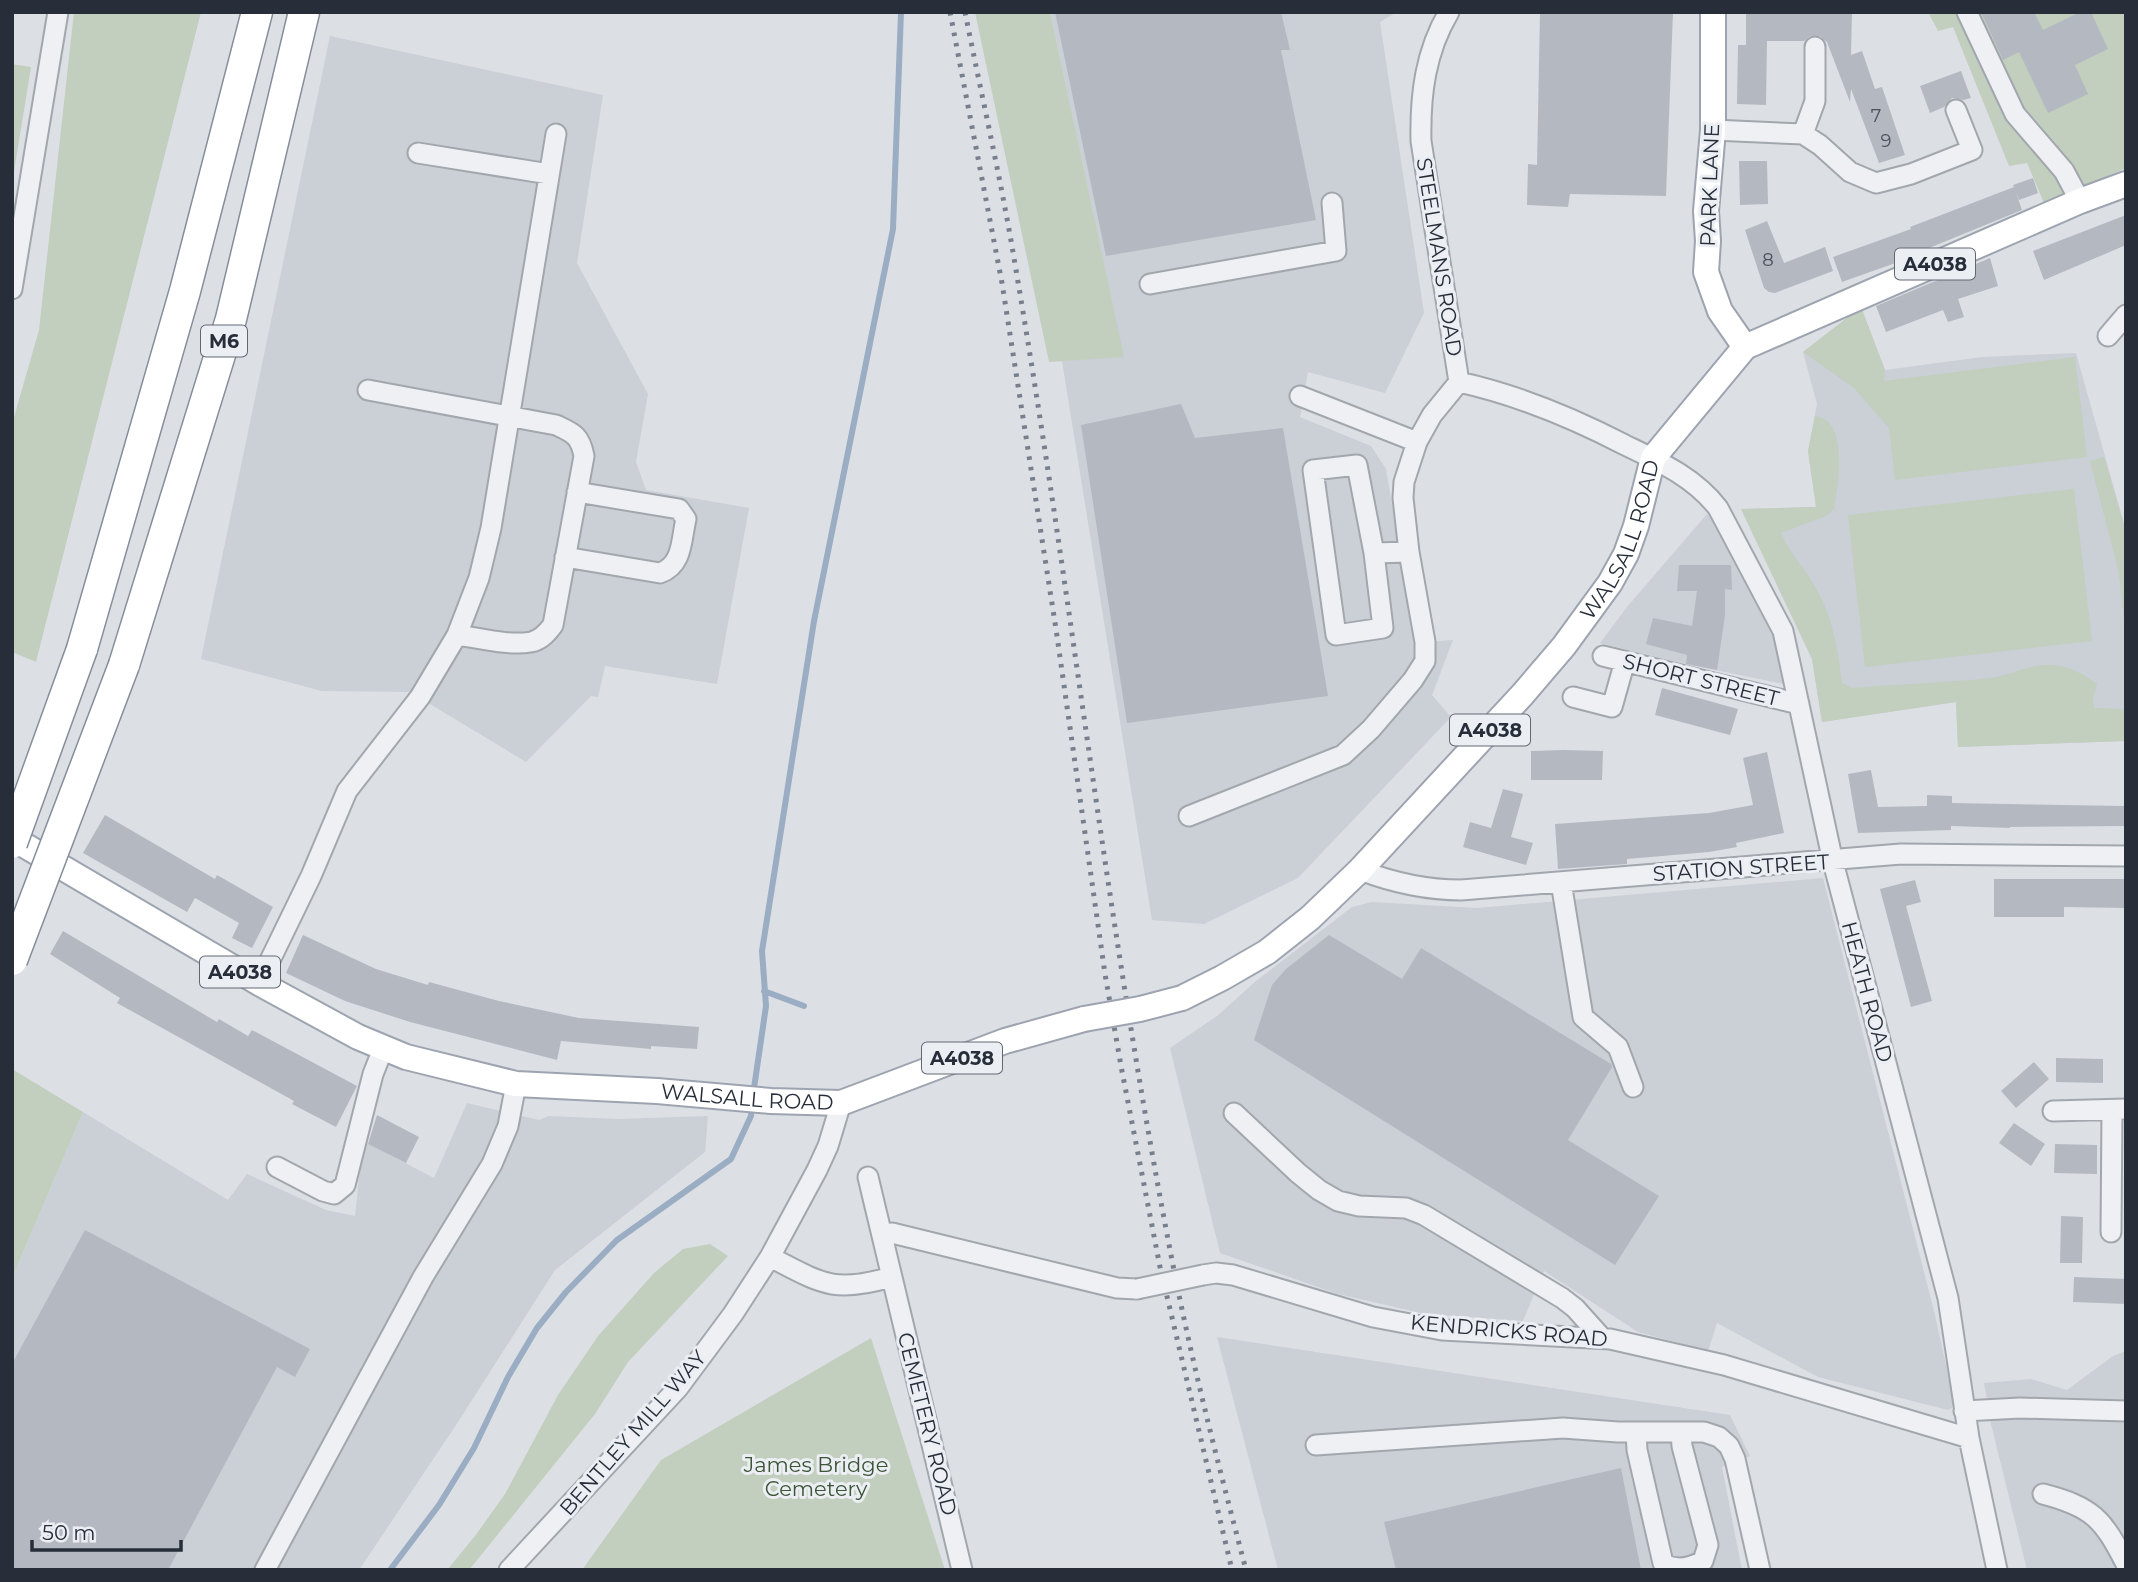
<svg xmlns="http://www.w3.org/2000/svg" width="2138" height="1582" font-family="Montserrat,sans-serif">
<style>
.built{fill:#cbcfd6}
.green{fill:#c2cebe}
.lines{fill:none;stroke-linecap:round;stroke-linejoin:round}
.stream{stroke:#9aadc3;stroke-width:6}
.building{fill:#b4b9c1}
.minor-casing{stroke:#a2a7ae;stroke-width:23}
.major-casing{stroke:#9da4b0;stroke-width:28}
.highway-casing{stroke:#858d9a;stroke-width:33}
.minor{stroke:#eff0f4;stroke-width:19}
.major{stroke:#fff;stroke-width:24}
.highway{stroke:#fff;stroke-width:30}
.rail{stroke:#777f8d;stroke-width:5;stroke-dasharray:3.5 7;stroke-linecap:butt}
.minor-bridge-casing{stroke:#a2a7ae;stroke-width:23;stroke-linecap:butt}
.major-bridge-casing{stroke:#9da4b0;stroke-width:28;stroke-linecap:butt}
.highway-bridge-casing{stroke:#858d9a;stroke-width:33;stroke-linecap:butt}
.minor-bridge{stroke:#eff0f4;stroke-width:19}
.major-bridge{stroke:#fff;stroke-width:24}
.highway-bridge{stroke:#fff;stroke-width:30}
.labels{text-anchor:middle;stroke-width:6;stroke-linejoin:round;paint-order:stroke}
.number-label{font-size:18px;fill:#4a515c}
.shield{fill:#ebeef3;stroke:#626872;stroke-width:2}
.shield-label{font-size:19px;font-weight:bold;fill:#272e3a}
.street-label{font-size:21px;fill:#272e3a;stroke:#ebeef3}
.park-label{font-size:21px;fill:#3b5536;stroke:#ebeef3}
</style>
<rect width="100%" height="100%" fill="#dce0e5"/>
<path class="built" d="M1050,12H1397L1380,22L1424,313L1385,393L1308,372L1300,417L1371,446L1386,469L1415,643L1453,640L1432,695L1451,717L1298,878L1204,924L1152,920L1062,361L1123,356Z
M330,36L603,95L577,263L648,394L636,462L646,490L749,508L717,684L605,666L598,697L591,696L526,762L410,692L322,691L201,659Z
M1861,307L1885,370L1982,357L2076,353L2126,531V741L1958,747L1956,702L1822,722L1812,659L1741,509L1816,507L1808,451L1817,404L1803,352Z
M1707,514L1721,523L1765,610L1789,685L1686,664L1600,643L1627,607Z
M1823,878L1934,1311L1955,1406L1948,1410L1818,1377L1717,1323L1708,1351L1638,1332L1544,1271L1523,1321L1425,1314L1338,1294L1220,1253L1170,1048L1217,1016L1256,981L1352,907L1372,902L1477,908Z
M467,1103L539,1120L549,1116L618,1119L708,1116L705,1152L555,1270L458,1422L359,1570H12V1278L83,1112L228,1200L247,1174L326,1210L355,1216L363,1141L434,1178Z
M1217,1337L1730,1415L1750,1456L1722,1467L1742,1570H1278Z
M2126,1351V1570H2027L1991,1424L1984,1383L2031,1379L2067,1390L2113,1356Z"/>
<path class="green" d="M74,12H201L36,662L12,652V424L39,330Z
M975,12H1050L1124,357L1049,362Z
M1928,12H2126V168L2044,203L2027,163L2009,166L1953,27L1938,31Z
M12,64L31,67L12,184Z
M1861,307L1885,370L1884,381L2075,357L2087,457L1895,480L1889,428L1854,388L1803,352Z
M1815,416C1819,417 1823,418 1826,420C1846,435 1838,487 1834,509L1826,516L1781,533C1789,552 1803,566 1813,583C1832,614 1838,648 1842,683L1852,688C1898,684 1945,683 1991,678C2012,675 2032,663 2054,665C2071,667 2083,674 2097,684L2093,698L2094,708L2126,709V741L1958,747L1956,702L1822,722L1812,659L1741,509L1816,507L1808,451Z
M2104,457L2126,531V636L2119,573L2090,461Z
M2074,489L2092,641L1865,667L1848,515Z
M12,1069L83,1112L12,1278Z
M710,1244L728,1256L628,1362L595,1414L469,1570H447L475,1536L505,1494L558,1395L598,1336L654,1273L683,1249Z
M871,1338L945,1570H582L661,1460Z"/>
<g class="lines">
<path class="stream" d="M764,991L804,1006
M753,1095L766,1006L762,951L814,621L893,229L901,12
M390,1570L439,1505L474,1448L508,1377L537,1328L566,1292L617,1240L731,1159L751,1116L752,1106"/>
</g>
<path class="building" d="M1055,12H1281L1290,50H1281L1316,220L1106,256Z
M1540,12H1673L1666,196L1570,194L1568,207L1527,205L1528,164L1537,165Z
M1746,12H1852L1851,55L1862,51L1875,89L1882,87L1905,155L1879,163L1851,89L1850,102L1827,42L1820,36H1810L1804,41H1767L1766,105L1737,104L1738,45H1746Z
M1981,12H2034L2043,30L2080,12H2091L2108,49L2075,65L2088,94L2048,113L2019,52L2003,60Z
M1961,71L1971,98L1963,100L1952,98L1944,107L1930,113L1920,86Z
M1739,161H1767L1768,204L1740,205Z
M2033,178L2038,193L2019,200L2013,185Z
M2014,187L2022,210L1917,253L1918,255L1842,282L1833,257L1911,229L1910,227Z
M2126,215V245L2044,280L2033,251Z
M1767,221L1784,263L1825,247L1833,271L1775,293L1769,292L1764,288L1745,230Z
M1990,258L1998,286L1958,299L1964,317L1948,322L1943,310L1886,332L1876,306Z
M1181,404L1195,438L1283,428L1328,696L1127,723L1081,425Z
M1679,565H1731L1732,590L1725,589V615L1717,670L1686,664L1687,655L1646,644L1653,618L1692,626L1697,591H1677Z
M1662,688L1738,709L1730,735L1655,715Z
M1564,750L1603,751L1602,780H1531V751Z
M1767,752L1784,833L1736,843L1737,847L1709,852L1627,859V864L1558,869L1555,824L1709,813L1753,805L1743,758Z
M1871,770L1878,807L1927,806V795L1952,796V803L2126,806V826L2010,827V828L1951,826V830L1858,833L1848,774Z
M1503,789L1523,794L1511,837L1533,843L1526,865L1463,847L1470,822L1491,828Z
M105,815L215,879L217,875L273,907L252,948L232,938L239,923L195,898L187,912L83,853Z
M1994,879H2126V908L2064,907V917H1994Z
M1915,880L1921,902L1906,906L1932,1001L1911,1007L1880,889Z
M63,931L217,1022L219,1019L248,1036L252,1030L357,1086L336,1127L292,1104L294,1101L117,1003L120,998L50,954Z
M303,935L376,969L428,985L429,982L499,1001L579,1018L699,1027L697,1049L651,1046V1049L561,1041L557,1060L410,1022L345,1001L286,973Z
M1329,935L1402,979L1421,948L1611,1064L1612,1067L1568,1140L1659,1196L1615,1265L1254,1040L1272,985L1286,969Z
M2056,1058L2103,1059V1083L2056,1082Z
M2034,1062L2049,1079L2016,1108L2001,1091Z
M377,1115L419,1137L406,1163L368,1144Z
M2014,1123L2045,1144L2031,1166L1999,1143Z
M2055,1144L2097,1145V1174L2054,1173Z
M2061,1216L2083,1217L2082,1263H2060Z
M85,1230L310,1349L295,1377L277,1367L168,1570H12V1364Z
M2074,1277L2126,1279V1304L2073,1302Z
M1621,1468L1641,1570H1396L1384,1522Z"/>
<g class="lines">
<defs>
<path id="minor" d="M1449,12C1425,52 1420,96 1421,141L1459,382
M1967,12L2015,114L2064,171L2080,201
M1713,130L1803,134L1820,145L1850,172L1876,183L1911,174L1972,150L1956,110
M1803,134L1815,101V47
M418,153L549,174
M1150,284L1336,251L1332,203
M12,289L58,12
M2108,336L2126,315
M1459,382C1518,395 1571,417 1625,445C1660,462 1694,477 1718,508L1783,631L1833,862L1948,1298L1969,1438L1997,1570
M368,390L556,425C573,433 580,435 584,456L553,625C547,633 541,640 531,642C508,646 480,638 457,635
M1300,396L1417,442L1432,415L1459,382
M1374,553L1357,465L1313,470L1336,635L1383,628L1374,553L1409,552
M565,557L660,573C683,565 681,540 686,519L679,509L577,492
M1603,656L1799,704
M1573,697L1612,707L1625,661
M1189,816L1343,755L1371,729L1413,680L1425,661V642L1409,552L1403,498L1404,482L1417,442
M1360,870C1394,883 1425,890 1461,890L1901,854L2126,856
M1561,882L1583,1017L1618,1047L1633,1087
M259,983L311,876L347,791L420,697L457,635L479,578L491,528L556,134
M2053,1111L2126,1109
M1234,1113L1298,1173L1319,1190L1338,1201L1359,1206L1406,1208L1424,1215L1562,1298L1575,1308L1602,1338
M277,1167L323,1191L334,1194L345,1185L373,1074L383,1049
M868,1177L962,1570
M2111,1232L2112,1110
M882,1234L892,1233L1117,1288L1137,1289
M770,1257C821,1283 833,1294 891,1277
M1203,1275L1216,1273L1233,1275L1373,1317L1442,1330L1610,1339L1724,1365L1969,1438
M1964,1411L2020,1408L2126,1411
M1636,1432L1637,1450L1663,1563C1675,1571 1690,1568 1703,1561L1708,1545L1682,1446L1681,1433
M1316,1445L1563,1428L1618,1432H1704L1719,1437L1729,1446L1735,1459L1760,1570
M2043,1494C2093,1507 2103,1519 2126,1564
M265,1570L423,1277L492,1164L508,1126L516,1084
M509,1570L678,1388L733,1314L770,1257L817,1170L828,1146L841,1103"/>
<g id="major">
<path d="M1713,12V130L1706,211L1708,241L1706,272L1720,311L1745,347"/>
<path id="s1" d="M12,838L259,983L358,1037L406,1057L516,1084L657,1091L771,1101L841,1103L1005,1041L1084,1019"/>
<path id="s2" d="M1182,998L1222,978L1267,952L1310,918L1360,870L1523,694L1564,646L1610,583L1626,554L1636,526L1653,458L1745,347L2080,201L2126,184"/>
</g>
<path id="highway" d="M82,649L185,291L257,12
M124,665L231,319L304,12"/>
</defs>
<use href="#minor" class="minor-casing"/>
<use href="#major" class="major-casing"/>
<use href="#highway" class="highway-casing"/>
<use href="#minor" class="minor"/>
<use href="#major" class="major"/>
<use href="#highway" class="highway"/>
<path class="rail" d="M950,12L1002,283L1056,629L1105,974L1121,1066L1160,1267L1232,1570
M965,12C982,98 1002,184 1016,270C1072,599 1108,932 1172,1260C1192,1364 1219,1467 1246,1570"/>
<defs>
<path id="minor-bridge" d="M1137,1289L1203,1275"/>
<path id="major-bridge" d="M1084,1019L1140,1009L1182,998"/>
<path id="highway-bridge" d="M12,843L82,649
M12,960L124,665"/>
</defs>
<use href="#minor-bridge" class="minor-bridge-casing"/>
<use href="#major-bridge" class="major-bridge-casing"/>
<use href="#highway-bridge" class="highway-bridge-casing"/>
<use href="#minor-bridge" class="minor-bridge"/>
<use href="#major-bridge" class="major-bridge"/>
<use href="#highway-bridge" class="highway-bridge"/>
</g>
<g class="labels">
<g class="number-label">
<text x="1876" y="122">7</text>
<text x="1886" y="147">9</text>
<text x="1768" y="266">8</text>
</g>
<g class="shield">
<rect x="1895" y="248.5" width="80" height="31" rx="5"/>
<rect x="201" y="325.5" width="46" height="31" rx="5"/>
<rect x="1450" y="714.5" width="80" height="31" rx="5"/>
<rect x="200" y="956.5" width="80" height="31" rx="5"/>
<rect x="922" y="1042.5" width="80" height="31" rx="5"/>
</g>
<g class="shield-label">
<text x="1935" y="271">A4038</text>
<text x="224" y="348">M6</text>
<text x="1490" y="737">A4038</text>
<text x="240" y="979">A4038</text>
<text x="962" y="1065">A4038</text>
</g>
<g class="street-label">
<text transform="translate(1710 185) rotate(-88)" y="7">PARK LANE</text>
<text transform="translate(1439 257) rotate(81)" y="7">STEELMANS ROAD</text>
<text dy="7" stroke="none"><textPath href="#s2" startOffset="646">WALSALL ROAD</textPath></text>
<text transform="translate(1701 680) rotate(14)" y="7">SHORT STREET</text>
<text transform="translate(1741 868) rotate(-4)" y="7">STATION STREET</text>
<text transform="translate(1867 992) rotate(75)" y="7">HEATH ROAD</text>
<text dy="7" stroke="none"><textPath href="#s1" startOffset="796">WALSALL ROAD</textPath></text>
<text transform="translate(1509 1331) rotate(5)" y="7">KENDRICKS ROAD</text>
<text transform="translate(927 1424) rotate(76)" y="7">CEMETERY ROAD</text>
<text transform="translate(633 1433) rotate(-49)" y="7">BENTLEY MILL WAY</text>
</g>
<g class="park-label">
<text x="816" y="1472">James Bridge<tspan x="816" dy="24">Cemetery</tspan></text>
</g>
</g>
<rect width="2138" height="1582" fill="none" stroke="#272e3a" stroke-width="28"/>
<path d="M32 1540v10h149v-10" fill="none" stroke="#272e3a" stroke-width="3.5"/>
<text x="42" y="1540" font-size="21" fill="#272e3a" stroke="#ebeef3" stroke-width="5" paint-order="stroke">50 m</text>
</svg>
